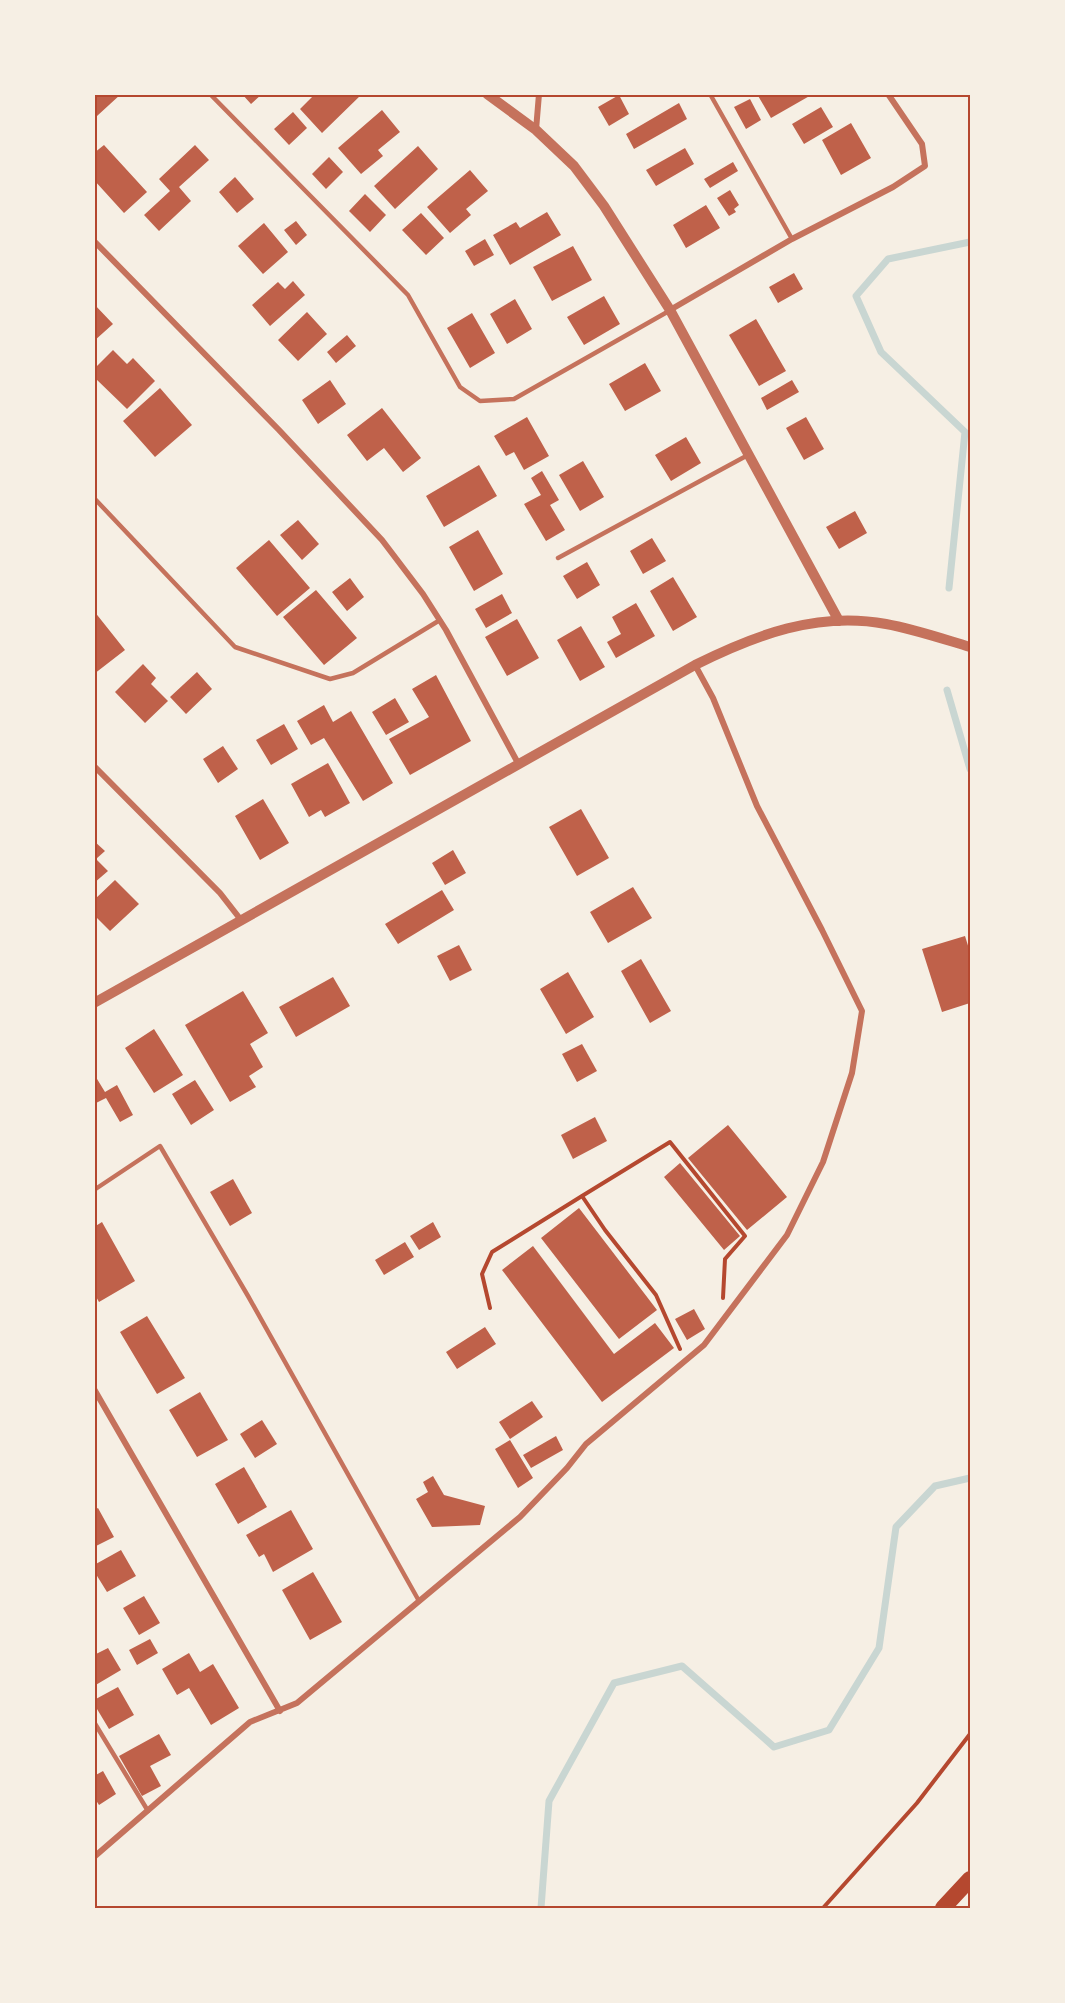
<svg xmlns="http://www.w3.org/2000/svg" width="1065" height="2003" font-family="Inter,sans-serif">
<style>
.lines{fill:none;stroke-linecap:round;stroke-linejoin:round}
.stream{stroke:#c9d6d2;stroke-width:7}
.building{fill:#bf614a}
.path{stroke:#b5482f;stroke-width:4}
.service{stroke:#c5725c;stroke-width:4.5}
.minor{stroke:#c5725c;stroke-width:6}
.tertiary{stroke:#c5725c;stroke-width:10}
.trunk{stroke:#b5482f;stroke-width:16}
.neatline{fill:none;stroke:#b5482f;stroke-width:2}
</style>
<rect width="100%" height="100%" fill="#f6efe4"/>
<g class="lines">
<path class="stream" d="M949,588L965,432L881,352L856,296L888,259L970,242
M947,690L970,769
M541,1908L549,1801L614,1683L682,1666L774,1747L829,1730L879,1648L896,1527L935,1486L970,1478"/>
</g>
<path class="building" d="M94,94H121L97,116L94,112Z
M242,94H262L251,104Z
M315,94H362L322,133L300,109Z
M757,94H813L771,118Z
M619,95L629,114L609,126L598,107Z
M750,99L761,120L746,129L734,107Z
M679,103L687,119L634,149L626,134Z
M821,107L833,127L804,144L792,124Z
M382,110L400,132L378,150L383,156L361,174L338,148Z
M293,112L307,128L289,145L274,129Z
M851,123L871,158L841,175L822,140Z
M104,145L147,192L124,213L94,180V153Z
M195,145L209,160L179,187L191,201L159,231L144,215L170,191L159,179Z
M418,146L438,169L395,209L374,186Z
M685,148L694,164L656,186L646,170Z
M329,157L343,172L326,189L312,174Z
M733,162L738,171L710,188L704,179Z
M470,170L488,191L466,209L471,215L450,233L427,207Z
M235,177L254,199L237,213L219,192Z
M730,190L739,205L734,209L736,212L729,216L717,198Z
M365,194L386,215L370,232L349,211Z
M706,205L720,228L686,248L673,225Z
M547,212L561,235L510,265L493,235L516,222L520,228Z
M421,213L444,238L426,255L402,230Z
M296,221L307,235L296,245L284,230Z
M264,223L288,252L263,274L238,246Z
M485,239L494,255L474,266L465,251Z
M573,246L592,280L552,301L533,267Z
M794,273L803,289L778,303L769,287Z
M293,281L305,295L270,326L252,305L278,282L285,289Z
M604,296L620,324L584,345L567,317Z
M515,299L532,329L507,344L490,314Z
M94,304L113,324L94,341Z
M307,312L327,334L298,361L278,340Z
M472,313L495,353L470,368L447,328Z
M756,319L786,371L759,386L729,335Z
M347,335L356,346L336,363L327,352Z
M113,350L127,364L133,358L155,381L127,409L94,377V369Z
M645,363L661,391L625,411L609,384Z
M330,380L346,404L318,424L302,400Z
M792,380L799,392L767,410L761,398Z
M160,388L192,425L155,457L123,421Z
M382,408L421,458L403,472L384,448L367,461L347,435Z
M527,417L549,456L524,470L514,452L506,456L494,436Z
M806,417L824,449L804,460L786,428Z
M686,437L701,463L671,481L655,455Z
M583,461L604,497L580,511L559,475Z
M479,465L497,496L444,527L426,496Z
M542,471L559,500L550,505L565,530L546,541L524,504L541,495L531,478Z
M855,511L867,533L839,549L826,527Z
M298,520L319,544L302,560L280,535Z
M478,530L503,574L474,591L449,547Z
M652,538L666,561L643,574L630,551Z
M269,540L310,588L277,616L236,568Z
M587,562L600,585L577,599L563,576Z
M673,577L697,617L673,631L650,591Z
M350,578L364,597L347,611L332,592Z
M316,590L357,638L324,665L283,617Z
M502,594L512,613L486,628L475,609Z
M636,603L655,636L616,658L607,642L621,634L612,617Z
M94,611L125,650L94,674Z
M517,619L539,658L507,676L485,637Z
M581,626L605,667L580,681L557,640Z
M143,664L156,678L151,684L168,701L145,723L115,692Z
M197,672L212,689L186,714L170,697Z
M436,675L471,741L410,775L389,739L429,717L412,689Z
M395,698L409,722L386,735L372,712Z
M324,705L333,722L351,711L393,783L363,801L324,738L311,745L297,721Z
M284,724L298,749L271,765L256,740Z
M223,746L238,769L218,783L203,759Z
M328,763L350,803L325,817L321,810L309,817L291,784Z
M263,799L289,843L260,860L235,816Z
M581,809L609,858L577,876L549,827Z
M94,841L105,851L96,859L108,871L94,883Z
M453,850L466,873L445,885L432,863Z
M115,880L139,904L110,931L94,915V900Z
M633,887L652,918L608,943L590,912Z
M442,890L454,910L398,944L385,924Z
M965,936L970,952V1003L942,1012L922,949Z
M459,945L472,970L450,981L437,956Z
M641,959L671,1011L650,1023L621,971Z
M568,972L594,1017L566,1034L540,989Z
M333,977L350,1006L296,1037L279,1007Z
M243,991L268,1033L250,1044L263,1067L249,1076L256,1087L230,1102L185,1025Z
M154,1029L183,1075L154,1093L125,1048Z
M582,1044L597,1071L577,1082L562,1054Z
M94,1074L105,1092L117,1085L133,1115L120,1122L106,1098L94,1104Z
M195,1080L214,1110L191,1125L172,1094Z
M595,1117L607,1141L573,1159L561,1135Z
M728,1125L787,1197L747,1230L688,1158Z
M680,1163L740,1236L724,1250L664,1177Z
M233,1179L252,1213L230,1226L210,1192Z
M579,1208L657,1310L619,1339L541,1238Z
M102,1222L135,1281L99,1302L94,1293V1227Z
M433,1222L441,1237L419,1250L410,1236Z
M405,1242L414,1257L384,1275L375,1260Z
M533,1246L614,1354L655,1323L674,1348L602,1402L502,1270Z
M694,1309L705,1329L687,1340L675,1319Z
M147,1316L185,1378L157,1394L120,1332Z
M485,1327L496,1344L457,1369L446,1352Z
M200,1392L228,1440L197,1457L169,1410Z
M532,1401L543,1417L510,1439L499,1422Z
M262,1420L277,1444L255,1458L240,1434Z
M556,1436L563,1450L531,1468L523,1455Z
M510,1440L533,1478L518,1488L495,1449Z
M244,1467L267,1507L238,1524L215,1484Z
M433,1476L444,1495L485,1506L480,1525L432,1527L416,1499L428,1492L423,1482Z
M98,1508L114,1537L94,1547V1510Z
M291,1510L313,1549L273,1572L264,1554L259,1557L246,1535Z
M121,1550L136,1576L107,1592L94,1571V1565Z
M313,1572L342,1622L310,1640L282,1590Z
M144,1596L160,1623L139,1635L123,1608Z
M150,1639L158,1653L137,1665L129,1650Z
M108,1648L121,1670L94,1686V1655Z
M189,1653L200,1672L213,1664L239,1708L211,1725L189,1688L177,1695L162,1669Z
M118,1687L134,1715L109,1729L94,1704V1700Z
M159,1734L171,1755L150,1766L161,1786L142,1796L119,1756Z
M103,1771L116,1794L99,1805L94,1797V1776Z"/>
<g class="lines">
<path class="path" d="M582,1196L670,1142L745,1236L725,1259L723,1298
M490,1308L482,1274L492,1252L582,1196L605,1230L656,1295L680,1349
M823,1908L917,1803L970,1734"/>
<path class="service" d="M210,94L408,295L460,387L480,401L514,399L669,311
M710,94L792,239
M94,498L235,647L330,679L353,673L440,620
M558,558L748,455
M94,1190L160,1146L248,1296L419,1601
M94,1722L148,1811"/>
<path class="minor" d="M536,130L539,94
M94,241L279,430L382,540L423,594L446,630L519,765
M670,310L792,239L893,187L925,166L922,144L888,94
M94,766L220,893L241,920
M94,1389L280,1711
M94,1857L250,1722L297,1703L520,1517L567,1468L586,1444L704,1345L787,1235L823,1162L852,1073L862,1011L822,930L757,806L713,698L695,665"/>
<path class="tertiary" d="M487,94L536,130L574,166L604,206L670,310L839,621
M94,1003L695,665C755,635 818,611 886,624C914,629 943,639 970,647"/>
<path class="trunk" d="M943,1908L970,1879"/>
</g>
<rect width="1065" height="2003" fill="none" stroke="#f6efe4" stroke-width="192"/>
<rect x="96" y="96" width="873" height="1811" class="neatline"/>
</svg>
